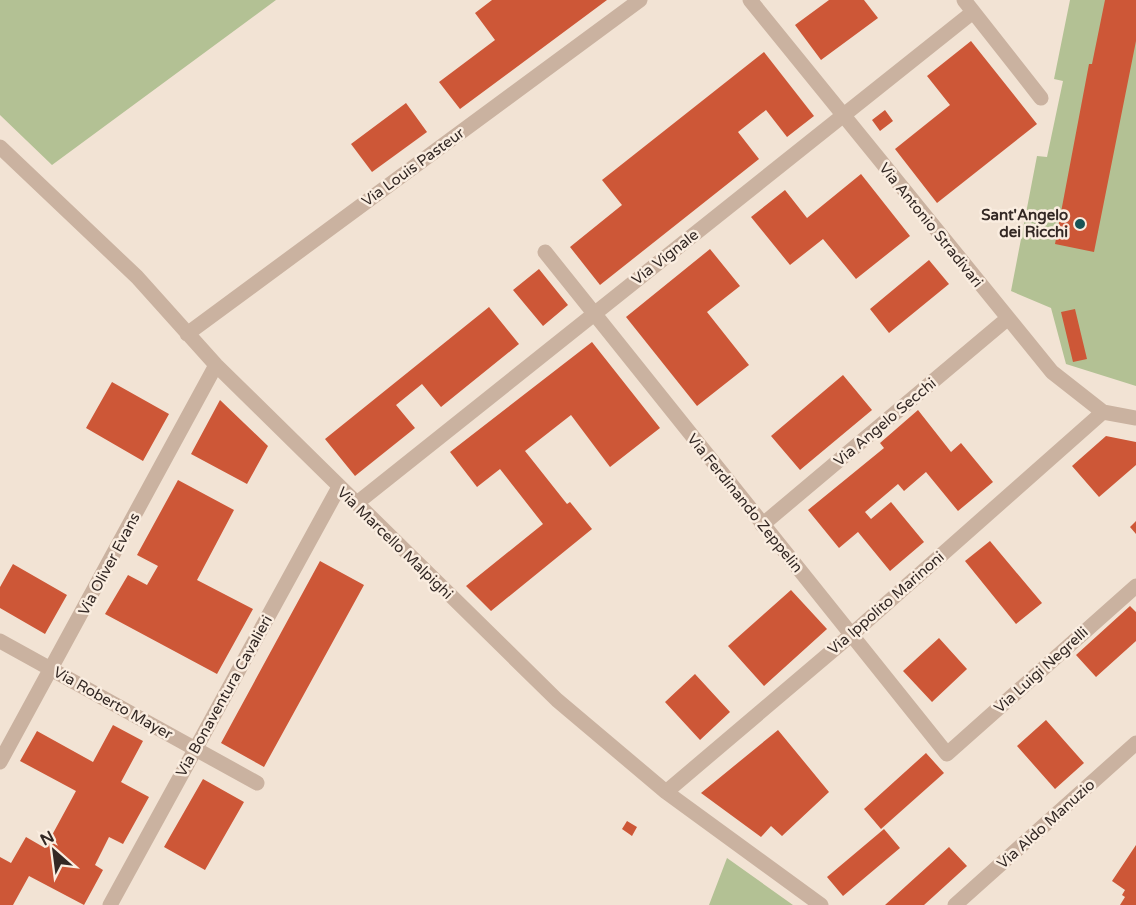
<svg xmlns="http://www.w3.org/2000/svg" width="1136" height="905" font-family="'Varela Round',sans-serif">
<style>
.green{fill:#b3c194}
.building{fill:#cd5737}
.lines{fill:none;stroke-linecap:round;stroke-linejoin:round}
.minor{stroke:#cab2a0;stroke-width:15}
.poi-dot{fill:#185456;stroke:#faede0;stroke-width:2}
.labels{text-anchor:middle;stroke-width:5;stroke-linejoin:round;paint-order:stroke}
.street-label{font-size:15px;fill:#332824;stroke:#faede0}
.poi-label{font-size:15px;font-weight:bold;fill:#332824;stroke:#faede0;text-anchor:end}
</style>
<rect width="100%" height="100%" fill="#f2e3d4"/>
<path class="green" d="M0,0H276L52,165L0,115Z
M1070,0H1136V386L1066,364L1051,308L1011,291L1037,156L1047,157L1063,81L1054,79Z
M727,858L793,905H709Z"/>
<path class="building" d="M492,0H607L460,109L439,82L495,40L475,13Z
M829,0H864L878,18L821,60L795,25Z
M1105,0H1136V41L1094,252L1055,244L1089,64H1092Z
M971,41L1037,124L937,203L895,149L950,105L927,76Z
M764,52L814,116L787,137L766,110L738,132L759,159L600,285L570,247L622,205L602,180Z
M406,103L427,132L372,172L351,144Z
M885,110L893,121L880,131L872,120Z
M861,174L910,236L856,279L823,239L790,265L751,217L785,190L807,218Z
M710,249L740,286L707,312L749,365L697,406L626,317Z
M929,260L949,284L889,333L870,309Z
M539,269L568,305L543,326L513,290Z
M489,307L519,344L441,407L422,384L396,405L415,428L355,476L325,439Z
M1075,309L1087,359L1073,362L1061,312Z
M592,342L660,428L610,467L571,415L525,451L567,504L570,502L592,529L491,611L466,586L543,524L500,469L477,487L450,452Z
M843,375L872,410L800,470L771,436Z
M112,382L169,414L143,461L86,428Z
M220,400L268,446L247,484L191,454Z
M918,410L951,452L961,443L993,482L958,511L926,472L904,491L898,484L865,512L871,519L891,502L924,542L890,571L858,532L839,548L808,510L884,448L880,443Z
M1106,436L1136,442V465L1099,497L1072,466Z
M178,480L234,510L197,580L253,609L217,674L105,614L128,575L147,585L158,566L137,555Z
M1136,521V534L1130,527Z
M990,541L1042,603L1016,624L965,561Z
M320,561L364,585L264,767L221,743Z
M13,564L67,595L45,634L0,608V587Z
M791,590L827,629L764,686L728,646Z
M1130,606L1136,612V641L1096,677L1076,655Z
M939,638L967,669L932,702L903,671Z
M695,674L730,712L700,740L665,702Z
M1046,720L1084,763L1055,789L1017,746Z
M113,725L143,741L121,782L149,797L123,844L109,837L95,865L103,870L84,905L29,876L13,905H0V857L11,863L26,837L45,848L76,791L20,761L37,731L93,762Z
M778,730L829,792L782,836L771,826L761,837L701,793Z
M926,753L944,773L881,829L864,809Z
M203,779L244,802L205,870L164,847Z
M627,821L637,827L632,836L622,829Z
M884,829L900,848L843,896L827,877Z
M1136,845V905H1120L1125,897L1122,895L1125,890L1112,881Z
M949,847L967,866L924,905H885Z"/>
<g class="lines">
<path class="minor" d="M750,0L1052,372L1103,412L1136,418
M964,0L1041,98
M0,147L137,277L216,365L557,700L666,792L821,905
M545,252L947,754L1136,586
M187,334L640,0
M357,503L973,12
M762,525L1007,319
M0,641L257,783
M0,762L216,365
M666,792L851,635L1103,412
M110,905L339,487
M955,905L1136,743"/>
</g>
<circle class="poi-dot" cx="1080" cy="224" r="6"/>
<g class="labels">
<g class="street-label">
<text transform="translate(413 167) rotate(-36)" y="5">Via Louis Pasteur</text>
<text transform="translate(931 225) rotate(51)" y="5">Via Antonio Stradivari</text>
<text transform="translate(665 257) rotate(-38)" y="5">Via Vignale</text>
<text transform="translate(885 422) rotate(-40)" y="5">Via Angelo Secchi</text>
<text transform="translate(745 503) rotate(51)" y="5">Via Ferdinando Zeppelin</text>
<text transform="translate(395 543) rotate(44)" y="5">Via Marcello Malpighi</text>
<text transform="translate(109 564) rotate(-62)" y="5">Via Oliver Evans</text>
<text transform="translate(886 603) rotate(-41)" y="5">Via Ippolito Marinoni</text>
<text transform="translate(1041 670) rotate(-42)" y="5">Via Luigi Negrelli</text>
<text transform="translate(224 696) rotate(-61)" y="5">Via Bonaventura Cavalieri</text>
<text transform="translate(113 703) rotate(29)" y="5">Via Roberto Mayer</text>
<text transform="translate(1046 824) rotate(-42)" y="5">Via Aldo Manuzio</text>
</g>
<g class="poi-label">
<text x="1068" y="220">Sant'Angelo<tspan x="1068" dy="17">dei Ricchi</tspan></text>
</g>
</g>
<g transform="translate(54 851) rotate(332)" stroke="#faede0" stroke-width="4.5" paint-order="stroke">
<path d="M0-4.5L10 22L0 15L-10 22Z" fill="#332824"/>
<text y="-9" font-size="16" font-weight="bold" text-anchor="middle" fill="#332824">N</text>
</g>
</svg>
